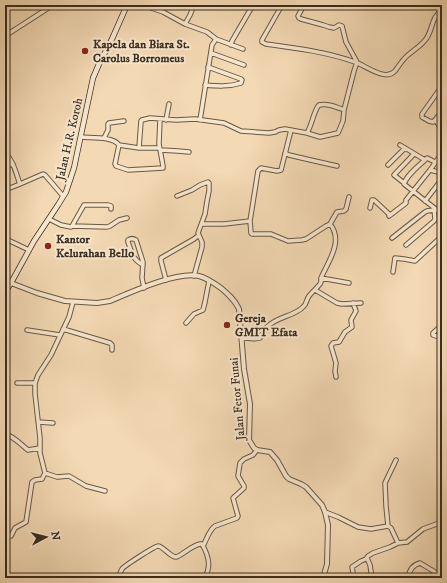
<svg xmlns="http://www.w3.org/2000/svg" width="447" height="583" font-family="'IM FELL DW Pica',serif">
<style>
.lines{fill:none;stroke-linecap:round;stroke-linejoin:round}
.minor-casing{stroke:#695944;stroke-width:5.5}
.tertiary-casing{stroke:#695944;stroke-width:6}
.secondary-casing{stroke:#3b2e1f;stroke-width:6}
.minor{stroke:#f7e6ce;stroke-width:3.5}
.tertiary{stroke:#f7e6ce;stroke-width:4}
.secondary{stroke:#f7e6ce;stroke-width:4.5}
.poi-dot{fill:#8f2418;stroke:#f7e6ce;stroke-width:1.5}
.labels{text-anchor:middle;stroke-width:4;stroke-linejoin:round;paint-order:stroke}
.poi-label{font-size:12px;font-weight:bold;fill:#3b2e1f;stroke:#f7e6ce;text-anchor:start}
.street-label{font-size:12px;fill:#3b2e1f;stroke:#f7e6ce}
</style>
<rect width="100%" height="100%" fill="#f3d9b4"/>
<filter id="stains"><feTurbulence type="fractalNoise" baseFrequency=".005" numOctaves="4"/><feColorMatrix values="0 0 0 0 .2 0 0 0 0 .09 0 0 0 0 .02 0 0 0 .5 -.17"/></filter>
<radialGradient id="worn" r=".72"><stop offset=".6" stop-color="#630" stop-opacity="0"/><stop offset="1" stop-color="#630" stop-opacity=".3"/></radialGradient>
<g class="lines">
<defs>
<path id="minor" d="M143,5L163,12L185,24L190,15L194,5
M282,5L262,40V42L266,44C296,48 327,52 355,62C365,65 385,82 395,71C399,66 402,60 408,55C414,50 422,45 426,39C433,30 431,17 442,10
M185,24L207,32L216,39
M5,36L53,5
M231,45L232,41L253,5
M211,53L244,65
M205,85C217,86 229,87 241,83L242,80L241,79L208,67
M442,111L435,120L442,129
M160,119L159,144L163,166V168L128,170L116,166L115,164L119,145L139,148L141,121L142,120L150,118L176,120L195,119L224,123L241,131L269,133L275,132L279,130L285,129L307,133L320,137L338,133L343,121L344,110L354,71L357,62L346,42L342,26L339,25L334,28L329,27L323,25L301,19L299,18L298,16L304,5
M166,120L169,104
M200,120L212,45L216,39L243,49
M435,120L433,122L429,121L422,117V114L442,86
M307,133C312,125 314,110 319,105C328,103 336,107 344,110
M81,137C91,138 113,136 119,145
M104,138L108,130V124L109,123L124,121
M400,145L425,160
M139,148H159
M160,150L178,151L189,152
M5,153C14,161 16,174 20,184L43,174L45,175L63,196
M285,153L289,155L306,159L337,166
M435,162L427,158C419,166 407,174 404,184L442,214
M388,165L405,148
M5,166L13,164
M430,170L442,173
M404,183L394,175L414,154
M5,190L20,184
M177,196L192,190L200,185L208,182L209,183V191L207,201L205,214L198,233L202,242V247L194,276
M425,201L442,179
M370,208L372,200H374L390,215
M389,216L406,203V200L430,170L442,153
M49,219L61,225L71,227L72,226L84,205H108L111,206V209
M202,224H224L250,221
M330,224L337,212L344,211L346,209L349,197
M72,226L107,227L110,226L119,220L127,218
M392,238L425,212L427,211L434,210
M5,241H10L29,250
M406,245L434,221L435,219L434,208
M143,265C132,259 132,253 128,242V240C131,238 133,238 136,240L143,262L142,278L144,288
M393,272L395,258L404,259L415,261L442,236
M321,278L349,283
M166,280L161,261V258L194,239L199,235
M315,290L337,303L342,304L361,303
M73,302L69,317L51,355L38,375L35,383V394L40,438V453L45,473L57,477L69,476L86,486L105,491
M186,323L194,314L203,310L205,302L209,281
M442,325L433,333V335L442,338
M63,329L110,343L112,345V350
M27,330L60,335
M242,339C248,337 254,340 260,338C262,334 264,330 267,327C276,317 295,316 303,307C307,304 306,300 309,296C312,292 316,289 320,284L321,282V278C328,262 344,241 330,224L326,226L306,239L302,240L288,241L271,234H252L251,233L250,221L258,171L261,168L277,171L281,170L291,130
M336,377L335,371L336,363L331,346L333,343L339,342L345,332L352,327L351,320L356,311L353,303
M17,383H35
M38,422L53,423
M5,434C15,437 20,444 28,450L40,448
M325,512L338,517L358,527L371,529L388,526L391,528L398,543
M388,526L386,506L385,483L396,460
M5,535L11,536L15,528L26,522L32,482L35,480L42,479L45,473
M203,546C207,539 209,530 215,526L237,518L238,516L233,498L244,488V486L238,476L240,463L244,459L253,455L257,450
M367,558L370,565L372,578
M119,578C119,575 120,572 122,569C124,566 155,546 158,546C163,546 170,557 176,557C180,557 192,545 200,544H202C206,551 210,561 208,569C208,572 206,575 204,578
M354,578L352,567L361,561L366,559L368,556L373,553L390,547L398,543L407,542L423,529L442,522
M408,578C409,571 412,565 420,563L435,572L442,578"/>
<path id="tertiary" d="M11,283L37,293L65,301L97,303L110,301C131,292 177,271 199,276C207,278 214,283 221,288C228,294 235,300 239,309L244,369L250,404L249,440L254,448L257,450L270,452L277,460L286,476L289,479L301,484L306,487L322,505L325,512L328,525L327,564L323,578"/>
<path id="secondary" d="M5,292L11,283L34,241L58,205L66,192L74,168L93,78L99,64L112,39L127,5"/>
</defs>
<use href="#minor" class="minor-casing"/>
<use href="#tertiary" class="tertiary-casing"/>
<use href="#secondary" class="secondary-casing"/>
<use href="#minor" class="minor"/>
<use href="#tertiary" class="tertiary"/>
<use href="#secondary" class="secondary"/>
</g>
<g class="poi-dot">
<circle cx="85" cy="51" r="4"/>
<circle cx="48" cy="246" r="4"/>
<circle cx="227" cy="325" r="4"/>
</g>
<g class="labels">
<g class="poi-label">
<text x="93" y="48">Kapela dan Biara St.<tspan x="93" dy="14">Carolus Borromeus</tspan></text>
<text x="56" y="243">Kantor<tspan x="56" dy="14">Kelurahan Bello</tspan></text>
<text x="235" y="322">Gereja<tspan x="235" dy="14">GMIT Efata</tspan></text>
</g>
<g class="street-label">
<text transform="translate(69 139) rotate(-77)" y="4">Jalan H.R. Koroh</text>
<text transform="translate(237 399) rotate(-95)" y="4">Jalan Fetor Funai</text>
</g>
</g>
<rect width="447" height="583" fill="none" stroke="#f3d9b4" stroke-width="20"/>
<rect x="6" y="6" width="435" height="571" fill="none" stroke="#3b2e1f" stroke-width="2"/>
<rect x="10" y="10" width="427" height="563" fill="none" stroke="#3b2e1f"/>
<g transform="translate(46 537) rotate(83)" stroke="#f7e6ce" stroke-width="3" paint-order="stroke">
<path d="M0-3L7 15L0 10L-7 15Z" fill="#3b2e1f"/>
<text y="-6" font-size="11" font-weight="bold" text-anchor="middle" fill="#3b2e1f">N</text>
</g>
<rect width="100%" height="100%" filter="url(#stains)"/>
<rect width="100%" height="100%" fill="url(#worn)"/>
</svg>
